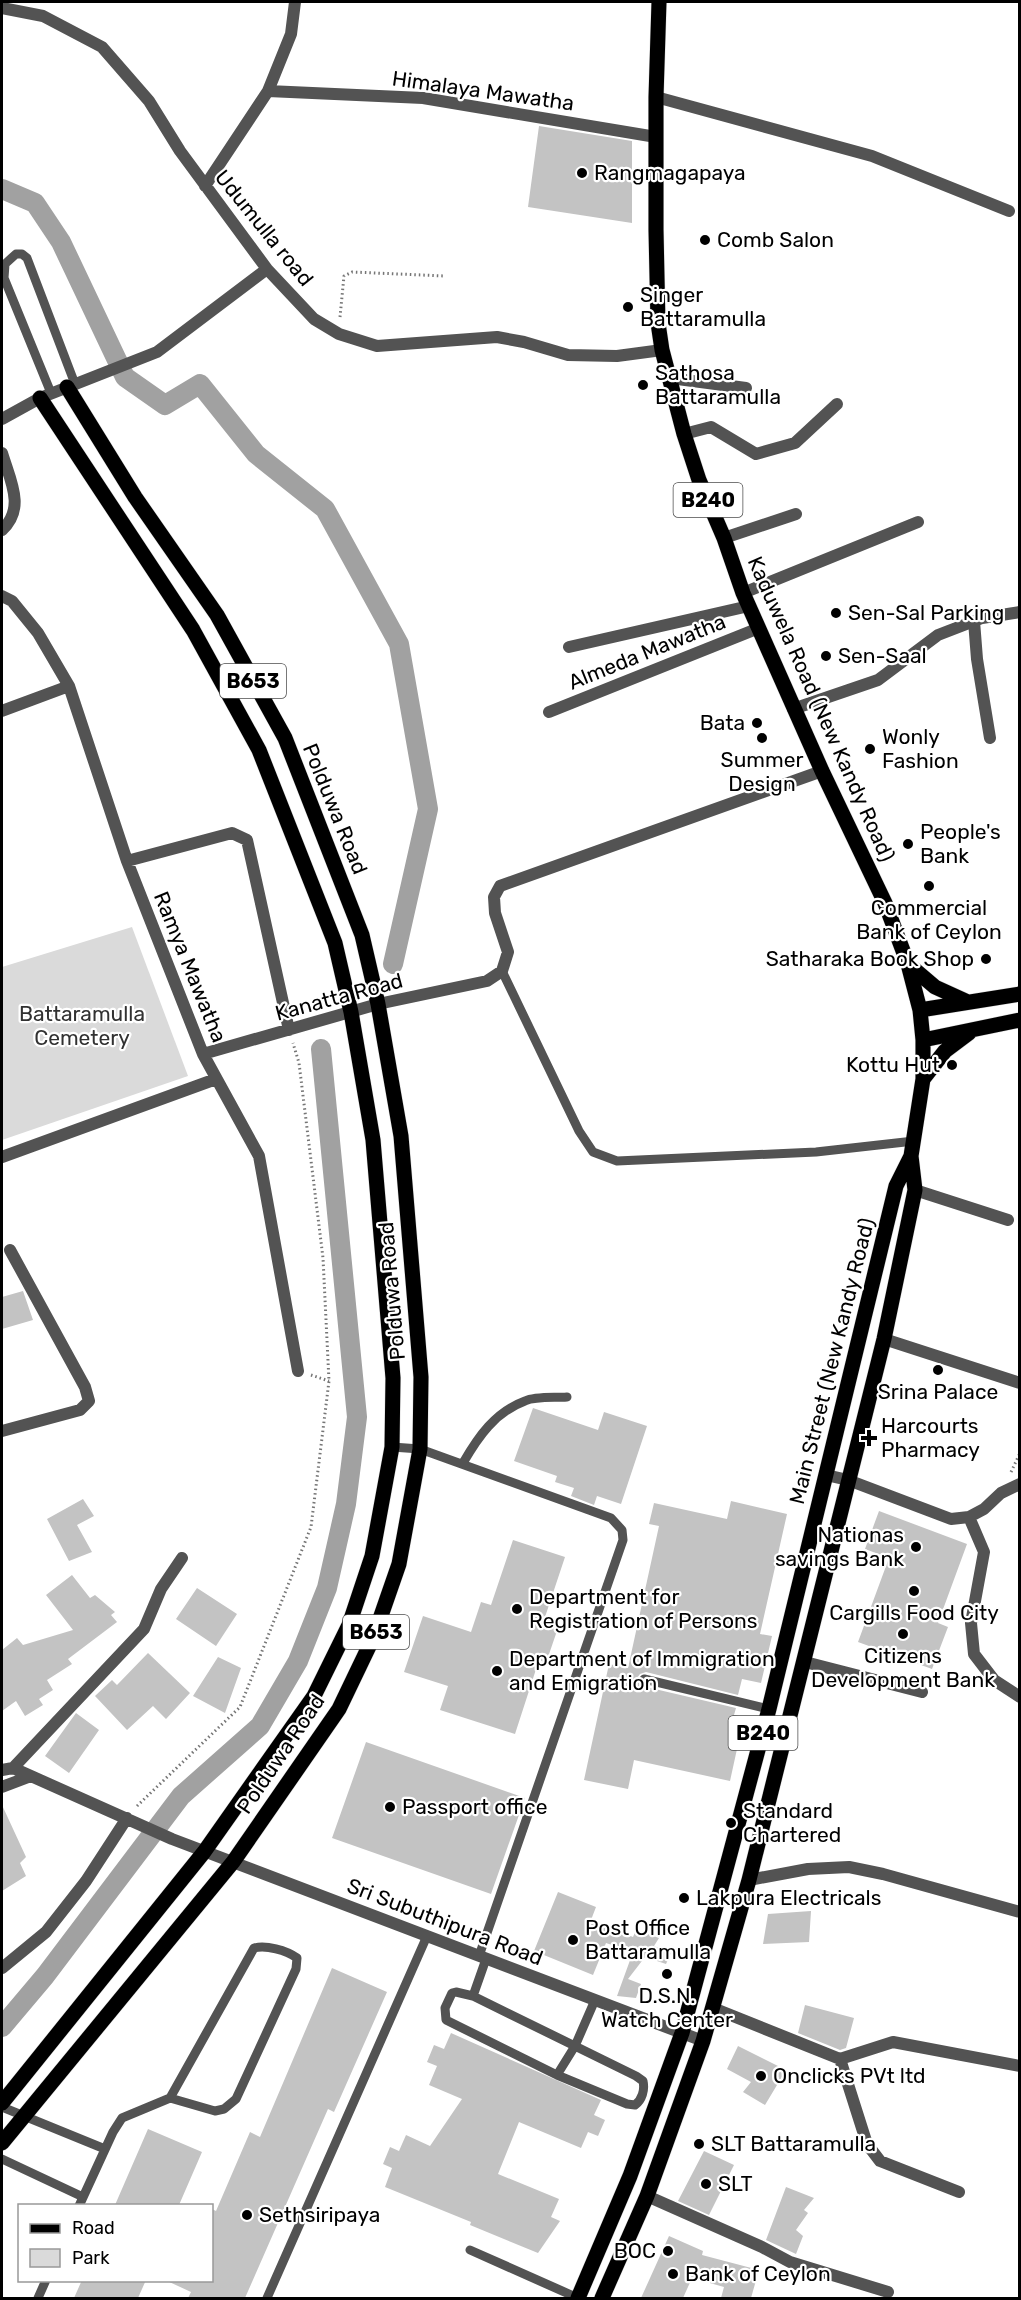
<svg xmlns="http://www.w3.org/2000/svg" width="1021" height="2300" font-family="Rubik,sans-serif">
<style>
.green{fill:#dadada}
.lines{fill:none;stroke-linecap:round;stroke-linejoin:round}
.canal{stroke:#a1a1a1;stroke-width:20}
.building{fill:#c3c3c3}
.primary-casing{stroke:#dbdbdb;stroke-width:16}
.path{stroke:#757575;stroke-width:3;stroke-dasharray:1.5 3;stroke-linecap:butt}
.lane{stroke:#535353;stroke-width:9}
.street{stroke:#535353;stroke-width:12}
.primary{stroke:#000;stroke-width:15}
.poi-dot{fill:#000;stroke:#fff;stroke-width:2}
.labels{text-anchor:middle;stroke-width:4.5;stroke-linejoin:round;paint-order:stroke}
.shield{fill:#fff;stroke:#4c4c4c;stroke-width:1.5}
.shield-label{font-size:20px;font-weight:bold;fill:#000}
.street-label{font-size:21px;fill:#000;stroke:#fff}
.poi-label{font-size:21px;fill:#000;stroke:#fff;text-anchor:start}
.park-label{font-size:21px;fill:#313131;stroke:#fff}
</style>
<rect width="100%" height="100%" fill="#fff"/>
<path class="green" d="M132,927L188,1076L2,1140V967Z"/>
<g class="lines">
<path class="canal" d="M2,189L35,203L61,242L125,377L165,405L200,384L256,454L325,509L399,644L428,809L393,964
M2,2027L45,1976L181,1796L260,1726L298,1661L327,1588L346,1504L357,1417L321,1049"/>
</g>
<path class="building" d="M539,126L632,141V223L528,207Z
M23,1291L33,1320L2,1329V1297Z
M533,1408L598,1430L604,1412L647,1426L621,1504L597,1496L594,1505L571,1496L574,1488L555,1482L557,1476L514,1461Z
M83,1499L94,1516L77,1525L92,1552L69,1561L47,1519Z
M731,1501L787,1514L760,1634L772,1636L761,1683L742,1679L738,1695L646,1672L640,1674L637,1678L639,1683L642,1686L736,1708L734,1715L744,1717L730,1781L634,1760L628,1789L584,1780L609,1664L628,1668L659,1526L649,1524L654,1503L727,1519Z
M879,1511L967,1544L938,1623L948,1627L932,1669L858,1642L889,1558L865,1549Z
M513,1540L565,1557L544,1620L559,1625L546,1663L539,1660L515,1734L440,1710L448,1686L404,1672L423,1616L471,1632L481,1602L491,1605Z
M72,1575L90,1598L95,1595L115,1612L111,1615L117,1622L68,1659L72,1664L47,1680L53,1690L39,1699L43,1705L25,1716L16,1701L2,1711V1650L17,1638L23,1645L73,1630L46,1595Z
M197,1588L237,1614L216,1646L176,1619Z
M148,1653L190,1693L166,1719L153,1706L127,1730L95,1696L112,1680L117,1685Z
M218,1657L241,1668L225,1713L193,1696Z
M76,1713L99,1730L69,1773L45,1756Z
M366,1742L525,1798L491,1894L332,1838Z
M2,1805L26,1857L20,1863L26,1876L2,1891Z
M558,1892L596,1907L591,1920L633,1937L636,1930L659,1938L654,1946L671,1953L666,1964L645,1957L628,1979L641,1984L636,1998L617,1996L633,1952L606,1943L593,1975L534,1951Z
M811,1911L809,1942L763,1944L768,1914Z
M332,1968L387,1992L334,2112L328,2109L245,2298H188L191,2292L165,2280H212V2209L216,2211L250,2132L260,2137Z
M805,2005L854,2018L846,2048L840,2050L798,2033Z
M451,2033L601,2100L594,2115L605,2120L598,2136L588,2132L581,2148L519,2122L498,2174L559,2199L551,2217L560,2221L538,2253L470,2225L471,2222L385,2187L392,2168L383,2164L390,2147L399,2151L406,2135L430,2146L462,2099L429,2085L437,2066L427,2062L434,2045L444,2049Z
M738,2046L786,2070L765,2105L743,2092L751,2082L727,2069Z
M148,2129L202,2152L179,2205H115Z
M704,2151L734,2165L709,2215L678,2201Z
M786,2187L814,2198L804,2210L808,2213L796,2230L803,2236L796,2254L766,2240Z
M669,2236L703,2251L702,2255L759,2270L751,2298H721L724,2287L692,2278L683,2298H641Z
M82,2280H146L138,2298H74Z"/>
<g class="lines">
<defs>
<path id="primary" d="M908,964L935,987L968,1002
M920,1010L1020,994
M923,1040L1020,1020
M923,1079L945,1051L969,1033
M2,2103L204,1852L314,1696L349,1625L372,1556L392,1447L393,1378L373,1140L351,1012L335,943L259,750L193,630L40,398
M2,2143L233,1862L339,1709L374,1636L399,1564L420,1449L421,1377L401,1136L378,1004L362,935L285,738L217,615L135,497L67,387
M578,2298L630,2176L682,2033L769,1709L896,1186L911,1156L923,1079V1040L920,1010L908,964L885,903L822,771L743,593L724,538L699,480L684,434L662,350L658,323L656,230V97L659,2
M602,2298L647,2196L703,2041L749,1880L884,1339L915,1190L911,1156"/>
</defs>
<use href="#primary" class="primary-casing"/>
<path class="path" d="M340,317L344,276L352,272L445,276
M311,1375L329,1381
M1011,1472L1020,1453
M137,1806L240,1707L311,1527L329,1381L323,1258L299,1063L293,1043"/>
<path class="lane" d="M51,393L4,278L5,264L16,254H22L27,258L75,384
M502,971L579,1131L593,1152L617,1161L816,1152L914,1141
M392,1447L420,1449L611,1518L622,1530L623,1540L479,1956
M463,1463C478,1437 495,1412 525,1401C536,1396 554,1398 567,1397
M644,1679L769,1709
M456,1992L473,1996L636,2076L643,2081C645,2090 642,2100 635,2105L627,2104L557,2075L446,2020L445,2008L452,1993Z
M473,1996L486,1959
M557,2075L575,2046L595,2000
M2,2107L105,2149
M2,2159L83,2197
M79,2206L113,2132L122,2118L170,2098L254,1948C266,1945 286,1950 297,1958L296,1969L236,2099L224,2109L215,2111L170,2098
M470,2250L578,2298
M38,2298L46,2280
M267,2298L427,1936"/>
<path class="street" d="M2,8L43,16L102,47L149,101L180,151L267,269L314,319L339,334L377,346L497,337L524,342L568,355L617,356L662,350
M268,91L423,98L656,137
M656,97L872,156L1009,211
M205,186L268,91L291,34L295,2
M670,378L746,388
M2,419L40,398L157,352L267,269
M684,434L711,427L756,454L795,443L837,404
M2,453C10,480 26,508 2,530
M724,538L796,514
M743,593L918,522
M2,596L12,601L38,633L69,686L127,861L203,1054L259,1156L298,1371
M974,621L977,659L990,738
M569,647L749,606
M793,709L878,680L938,635L982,618L1020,612
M2,711L69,686
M549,712L759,628
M127,861L232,833L247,840L289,1030
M203,1054L378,1004L487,981L502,971L508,952L495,913L494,897L500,886L822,771
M2,1157L216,1079
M915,1190L1008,1220
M884,1339L1020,1383
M2,1431L80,1410L89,1401L85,1387L10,1250
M826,1475L848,1480L951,1519L969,1517L984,1509L1001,1493L1020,1484
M969,1517L984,1552L971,1623L974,1654L994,1680L1020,1697
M805,1662L922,1692
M13,1768L144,1629L161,1589L182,1558
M2,1770L13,1768L172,1839L703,2041
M2,1787L31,1776
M749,1880L808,1869L849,1867L883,1874L1020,1912
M2,1968L46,1932L86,1881L127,1818
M713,2008L840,2059L893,2042L1020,2066
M840,2059L867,2144L880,2161L959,2192
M647,2196L762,2247L790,2262L888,2292"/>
<use href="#primary" class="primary"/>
</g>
<g class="poi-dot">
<circle cx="582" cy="173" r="6"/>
<circle cx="705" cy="240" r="6"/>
<circle cx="628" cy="307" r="6"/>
<circle cx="643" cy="385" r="6"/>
<circle cx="836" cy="613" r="6"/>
<circle cx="826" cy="656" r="6"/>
<circle cx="757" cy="723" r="6"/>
<circle cx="762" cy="738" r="6"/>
<circle cx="870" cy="749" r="6"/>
<circle cx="908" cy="844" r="6"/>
<circle cx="929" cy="886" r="6"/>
<circle cx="986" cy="959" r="6"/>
<circle cx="952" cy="1065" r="6"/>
<circle cx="938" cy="1370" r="6"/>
<path d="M866 1429h6v6h6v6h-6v6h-6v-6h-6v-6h6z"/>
<circle cx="916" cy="1547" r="6"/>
<circle cx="914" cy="1591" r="6"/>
<circle cx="517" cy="1609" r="6"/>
<circle cx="903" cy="1634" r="6"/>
<circle cx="497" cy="1671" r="6"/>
<circle cx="390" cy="1807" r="6"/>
<circle cx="731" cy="1823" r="6"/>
<circle cx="684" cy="1898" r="6"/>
<circle cx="573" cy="1940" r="6"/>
<circle cx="667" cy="1974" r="6"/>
<circle cx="761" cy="2076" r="6"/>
<circle cx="699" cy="2144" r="6"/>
<circle cx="706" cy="2184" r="6"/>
<circle cx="247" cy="2215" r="6"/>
<circle cx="668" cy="2251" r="6"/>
<circle cx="673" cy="2274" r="6"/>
</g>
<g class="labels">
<g class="shield">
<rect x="673.5" y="483" width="69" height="34" rx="4.5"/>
<rect x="220" y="664" width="66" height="34" rx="4.5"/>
<rect x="343" y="1615" width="66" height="34" rx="4.5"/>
<rect x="728.5" y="1716" width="69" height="34" rx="4.5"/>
</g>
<g class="shield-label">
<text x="708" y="507">B240</text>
<text x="253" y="688">B653</text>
<text x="376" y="1639">B653</text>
<text x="763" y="1740">B240</text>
</g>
<g class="street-label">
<text transform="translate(483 91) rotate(8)" y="7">Himalaya Mawatha</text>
<text transform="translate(264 228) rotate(51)" y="7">Udumulla road</text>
<text transform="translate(647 652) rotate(-22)" y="7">Almeda Mawatha</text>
<text transform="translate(821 709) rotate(66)" y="7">Kaduwela Road (New Kandy Road)</text>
<text transform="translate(335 809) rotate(68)" y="7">Polduwa Road</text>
<text transform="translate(190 967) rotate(68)" y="7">Ramya Mawatha</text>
<text transform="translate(339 997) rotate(-15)" y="7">Kanatta Road</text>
<text transform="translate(392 1291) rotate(-95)" y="7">Polduwa Road</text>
<text transform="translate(832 1361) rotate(-76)" y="7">Main Street (New Kandy Road)</text>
<text transform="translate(281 1754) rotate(-56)" y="7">Polduwa Road</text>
<text transform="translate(445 1922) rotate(21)" y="7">Sri Subuthipura Road</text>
</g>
<g class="poi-label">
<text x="594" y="180">Rangmagapaya</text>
<text x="717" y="247">Comb Salon</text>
<text x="640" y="302">Singer<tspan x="640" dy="24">Battaramulla</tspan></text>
<text x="655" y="380">Sathosa<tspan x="655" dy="24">Battaramulla</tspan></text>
<text x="848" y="620">Sen-Sal Parking</text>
<text x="838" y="663">Sen-Saal</text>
<text x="745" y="730" text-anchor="end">Bata</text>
<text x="882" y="744">Wonly<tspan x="882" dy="24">Fashion</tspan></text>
<text x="762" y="767" text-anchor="middle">Summer<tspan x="762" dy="24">Design</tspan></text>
<text x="920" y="839">People's<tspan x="920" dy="24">Bank</tspan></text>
<text x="929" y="915" text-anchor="middle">Commercial<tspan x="929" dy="24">Bank of Ceylon</tspan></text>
<text x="974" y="966" text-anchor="end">Satharaka Book Shop</text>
<text x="940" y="1072" text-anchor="end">Kottu Hut</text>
<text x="938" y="1399" text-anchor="middle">Srina Palace</text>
<text x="881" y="1433">Harcourts<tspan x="881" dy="24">Pharmacy</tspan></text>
<text x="904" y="1542" text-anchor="end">Nationas<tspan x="904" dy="24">savings Bank</tspan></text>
<text x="529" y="1604">Department for<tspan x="529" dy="24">Registration of Persons</tspan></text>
<text x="914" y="1620" text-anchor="middle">Cargills Food City</text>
<text x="903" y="1663" text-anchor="middle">Citizens<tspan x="903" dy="24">Development Bank</tspan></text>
<text x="509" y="1666">Department of Immigration<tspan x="509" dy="24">and Emigration</tspan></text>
<text x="402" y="1814">Passport office</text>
<text x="743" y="1818">Standard<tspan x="743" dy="24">Chartered</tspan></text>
<text x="696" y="1905">Lakpura Electricals</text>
<text x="585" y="1935">Post Office<tspan x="585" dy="24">Battaramulla</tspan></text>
<text x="667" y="2003" text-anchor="middle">D.S.N.<tspan x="667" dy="24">Watch Center</tspan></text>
<text x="773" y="2083">Onclicks PVt ltd</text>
<text x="711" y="2151">SLT Battaramulla</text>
<text x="718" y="2191">SLT</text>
<text x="259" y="2222">Sethsiripaya</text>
<text x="656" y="2258" text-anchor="end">BOC</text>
<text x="685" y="2281">Bank of Ceylon</text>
</g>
<g class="park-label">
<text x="82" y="1021">Battaramulla<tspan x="82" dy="24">Cemetery</tspan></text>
</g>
</g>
<rect width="1021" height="2300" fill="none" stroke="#000000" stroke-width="6"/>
<rect x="18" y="2204" width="195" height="78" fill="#ffffff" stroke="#999999" stroke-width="1.5"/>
<rect x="30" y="2224" width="30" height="9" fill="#000000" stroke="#999999" stroke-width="1.5"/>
<text x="72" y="2234" font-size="18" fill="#000000">Road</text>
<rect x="30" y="2249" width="30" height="18" fill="#dadada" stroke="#999999" stroke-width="1.5"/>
<text x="72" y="2264" font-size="18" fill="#000000">Park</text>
</svg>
